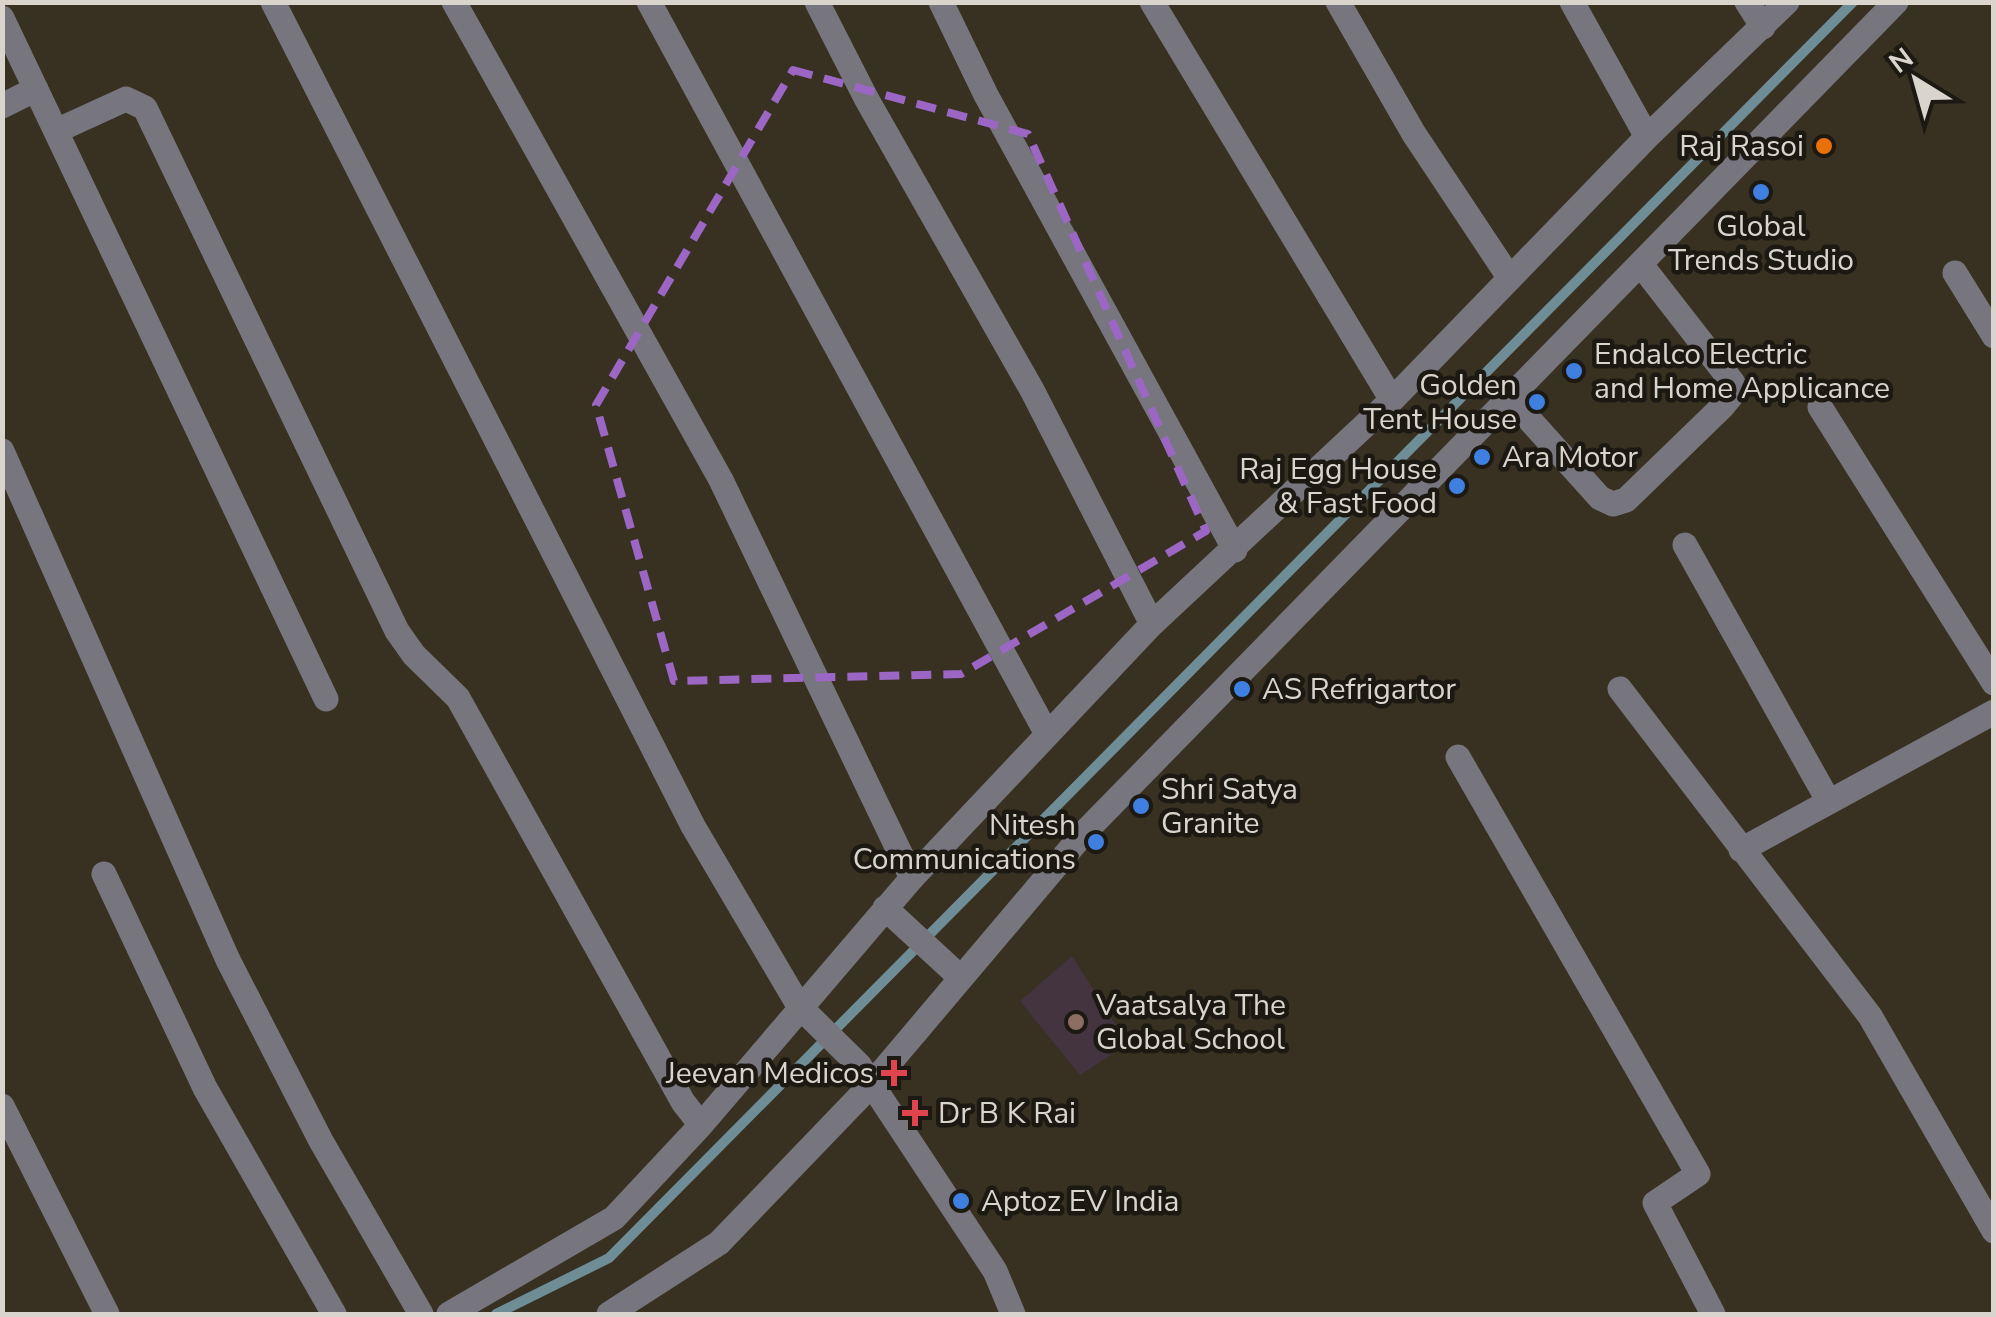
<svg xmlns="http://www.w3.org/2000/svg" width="1996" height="1317" font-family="'Nunito Sans',sans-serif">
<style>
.education{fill:#433440}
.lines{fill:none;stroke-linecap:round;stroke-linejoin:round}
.stream{stroke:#6f8d96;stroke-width:10}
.minor{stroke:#77767e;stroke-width:25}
.marked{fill:none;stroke:#9c67c4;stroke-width:8;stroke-dasharray:20 12;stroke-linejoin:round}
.food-dot{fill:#e8710a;stroke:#1c1913;stroke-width:4}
.shop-dot{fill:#3f7fe0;stroke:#1c1913;stroke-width:4}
.education-dot{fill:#8d6e63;stroke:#1c1913;stroke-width:4}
.health-dot{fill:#e0444e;stroke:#1c1913;stroke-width:4}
.labels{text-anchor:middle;stroke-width:9;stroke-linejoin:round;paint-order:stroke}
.poi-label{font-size:30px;fill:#dad5cc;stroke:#1c1913;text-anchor:start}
</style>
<rect width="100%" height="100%" fill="#383122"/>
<path class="education" d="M1072,956L1128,1044L1080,1075L1020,1001Z"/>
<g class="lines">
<path class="stream" d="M496,1314L609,1258L1853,2"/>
<path class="minor" d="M273,2L693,826L799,1006L859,1065L995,1271L1013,1314
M454,2L721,480L912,878
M649,2L1047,734
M817,2L866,98L1032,390L1152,624
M941,2L986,95L1235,550
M1152,2L1392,400
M1338,2L1414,134L1509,277
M1572,2L1647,137
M1747,2L1763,27
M2,18L326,699
M2,106L36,89
M56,131L126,99L145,108L397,631L414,655L458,698L683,1102L701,1125
M1955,273L1994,336
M1510,398L1600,498L1613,504L1626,500L1722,407L1731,396L1733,383L1642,266
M1820,407L1994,683
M2,451L228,960L321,1141L421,1314
M1685,545L1829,802
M1620,689L1870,1016L1994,1231
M1458,757L1698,1174L1655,1203L1713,1314
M1741,850L1994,712
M104,874L205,1088L334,1314
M885,908L961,978
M2,1106L107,1314
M449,1314L614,1218L701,1125L912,878L1152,624L1392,400L1647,137L1787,2
M609,1314L719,1243L870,1086L1083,834L1896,2"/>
</g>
<path class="marked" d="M793,70L1028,134L1206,531L961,674L674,681L596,405Z"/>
<circle class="food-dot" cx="1824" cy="146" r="10"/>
<g class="shop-dot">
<circle cx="1761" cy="192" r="10"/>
<circle cx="1574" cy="371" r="10"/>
<circle cx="1537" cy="402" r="10"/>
<circle cx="1482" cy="457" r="10"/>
<circle cx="1457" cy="486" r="10"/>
<circle cx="1242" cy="689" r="10"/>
<circle cx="1141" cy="806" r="10"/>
<circle cx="1096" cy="842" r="10"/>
<circle cx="961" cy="1201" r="10"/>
</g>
<circle class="education-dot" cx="1076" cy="1022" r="10"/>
<g class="health-dot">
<path d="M889 1058h10v10h10v10h-10v10h-10v-10h-10v-10h10z"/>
<path d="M910 1098h10v10h10v10h-10v10h-10v-10h-10v-10h10z"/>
</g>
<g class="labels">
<g class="poi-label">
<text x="1804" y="156" text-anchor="end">Raj Rasoi</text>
<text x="1761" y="236" text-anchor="middle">Global<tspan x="1761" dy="34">Trends Studio</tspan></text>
<text x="1594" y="364">Endalco Electric<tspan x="1594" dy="34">and Home Applicance</tspan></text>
<text x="1517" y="395" text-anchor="end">Golden<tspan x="1517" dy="34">Tent House</tspan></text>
<text x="1502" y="467">Ara Motor</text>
<text x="1437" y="479" text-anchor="end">Raj Egg House<tspan x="1437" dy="34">&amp; Fast Food</tspan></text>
<text x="1262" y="699">AS Refrigartor</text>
<text x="1161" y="799">Shri Satya<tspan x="1161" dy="34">Granite</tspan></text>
<text x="1076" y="835" text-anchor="end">Nitesh<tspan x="1076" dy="34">Communications</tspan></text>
<text x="1096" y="1015">Vaatsalya The<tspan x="1096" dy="34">Global School</tspan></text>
<text x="874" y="1083" text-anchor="end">Jeevan Medicos</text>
<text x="938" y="1123">Dr B K Rai</text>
<text x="981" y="1211">Aptoz EV India</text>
</g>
</g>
<rect width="1996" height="1317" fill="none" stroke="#dad5cc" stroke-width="10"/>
<g transform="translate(1916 80) rotate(323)" stroke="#1c1913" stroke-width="8" paint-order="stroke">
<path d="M0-8L18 38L0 25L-18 38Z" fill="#dad5cc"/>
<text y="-15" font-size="28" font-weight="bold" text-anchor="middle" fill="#dad5cc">N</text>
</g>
</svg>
